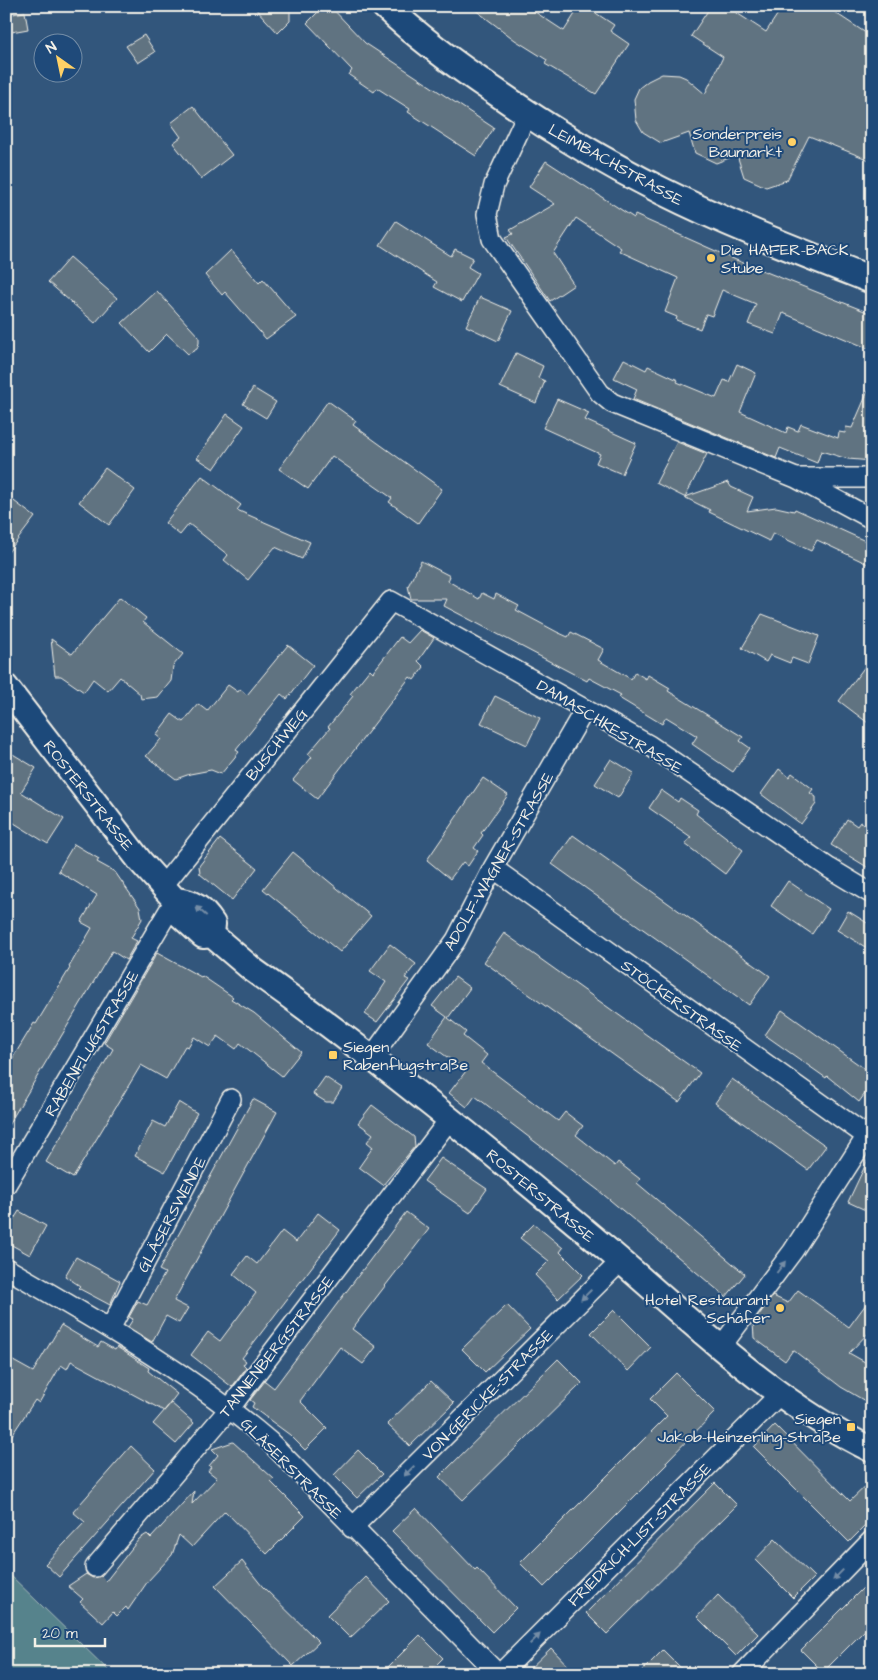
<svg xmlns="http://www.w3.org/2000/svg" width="878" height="1680" font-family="'Architects Daughter',sans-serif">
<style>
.green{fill:#57838c;stroke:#a6baba}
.building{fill:#607381;stroke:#f4f1e8}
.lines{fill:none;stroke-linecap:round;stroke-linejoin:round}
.minor-casing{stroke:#f4f1e8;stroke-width:22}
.tertiary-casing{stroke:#f4f1e8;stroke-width:28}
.secondary-casing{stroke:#f4f1e8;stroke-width:30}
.minor{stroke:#1f4a7a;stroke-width:19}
.tertiary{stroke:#1f4a7a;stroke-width:24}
.secondary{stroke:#1f4a7a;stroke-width:26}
.oneway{fill:#748da6}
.poi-dot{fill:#ffd166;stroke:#1f4a7a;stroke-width:2}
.labels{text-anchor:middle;stroke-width:4;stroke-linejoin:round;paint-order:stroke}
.poi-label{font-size:16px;fill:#f4f1e8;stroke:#1f4a7a;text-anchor:end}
.street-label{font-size:16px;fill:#f4f1e8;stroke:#1f4a7a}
</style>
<rect width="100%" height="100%" fill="#32567c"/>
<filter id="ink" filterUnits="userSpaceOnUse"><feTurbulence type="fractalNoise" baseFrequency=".02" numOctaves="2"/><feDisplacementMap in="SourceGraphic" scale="10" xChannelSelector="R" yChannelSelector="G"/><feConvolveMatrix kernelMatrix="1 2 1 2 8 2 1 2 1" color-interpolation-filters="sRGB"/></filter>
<g filter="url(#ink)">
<path class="green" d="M6,1571L112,1674H6Z"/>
<path class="building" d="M253,6H290V21L278,33Z
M324,6H330L365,43L494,128L476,156L408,112L410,109L377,88L374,92L349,75L352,70L307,23Z
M470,6H526L564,31L580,6H585L614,25L610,31L629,44L596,94L545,64L547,60L515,40Z
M711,6H726L766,32L783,6H825L872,37V161L809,136L787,180L766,187L744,177L737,155L716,163L695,153L689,133L661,143L643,132L636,120L634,99L639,88L648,81L662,74L679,75L686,78L705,94L723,57L691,36Z
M25,12L28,29L6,33V15Z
M144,35L155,52L138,63L126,46Z
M193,106L232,155L201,179L173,143L181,137L171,123Z
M546,161L634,218L635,215L736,260L872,314V350L783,313L775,334L748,324L756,304L722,290L712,316L706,314L700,329L676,320L677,317L665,312L678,278L619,251L621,248L576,218L553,253L574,285L550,301L506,237L513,234L510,230L555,204L529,187Z
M396,221L451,256L455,249L473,258L468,267L478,273L462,302L434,287L437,282L380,245Z
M231,250L259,283L263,279L296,317L266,339L225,292L222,295L205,275Z
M70,257L117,298L95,323L48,282Z
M157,291L199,337V343L197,349L188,354L167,334L149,352L122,323Z
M480,297L512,311L498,341L466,326Z
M516,353L543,366L538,378L545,381L536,403L500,387Z
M624,359L646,370L648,366L678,380L677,382L716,398L724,380L729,382L737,364L756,373L740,412L786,433L788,427L798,431L801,424L838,438L839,432L845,433L846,427L852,428L872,382V461L848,459L821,451L817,463L780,448L776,458L633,399L637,389L614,378Z
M253,388L276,402L266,418L243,404Z
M557,399L589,413L585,420L636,443L622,474L596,463L600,454L543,428Z
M328,401L356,421L353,425L442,489L418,523L389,502L392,498L332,456L308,489L279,469Z
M227,414L244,426L214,469L197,458Z
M677,442L707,454L685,497L728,482L731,487L753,497L747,511L776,507L794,511L795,509L872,544V566L817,540L811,551L773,533L769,541L709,512L710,510L656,483Z
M105,468L135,490L109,525L79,502Z
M202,476L241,505L237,510L310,542L302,559L275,547L248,580L224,560L228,555L189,524L180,535L165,523Z
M6,495L35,517L6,555Z
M421,561L450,576L448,581L479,599L482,593L494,599L496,594L519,606L516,610L557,632L568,637L571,632L604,649L598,660L631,679L635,672L646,679L648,675L670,688L668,691L743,737L740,741L750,748L733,772L692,744L697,736L666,717L662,724L619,698L621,695L589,678L587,681L444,606L447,599H411L408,586Z
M120,597L146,618L143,622L183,654L173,666L171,681L158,697L141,699L140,694L120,677L108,691L93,679L84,692L61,676H55L51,639L72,654Z
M762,614L819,636L808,664L792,658L790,663L770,655L766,662L742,648Z
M420,630L434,638L418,661L424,667L414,680L410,677L317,799L293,780L312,757L308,754L330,728L328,727L353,696L350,694L370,669L373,672L400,637L408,643Z
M288,645L313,665L287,699L281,694L236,750L239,752L221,774L211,770L190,774L176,779L146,756L161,739L156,735L172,714L183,722L198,704L207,711L228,685L238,692L240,689L247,695Z
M872,657V726L839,701Z
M495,696L540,718L527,745L481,723Z
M6,750L36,768L21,792L64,819L48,844L6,818Z
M611,759L634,773L618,798L595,784Z
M779,769L789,777L792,773L813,789L810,793L816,797V804L801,824L761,794Z
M483,778L508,795L481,833L483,835L474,848L478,851L468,866L463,862L450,879L427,860Z
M661,790L678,802L680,798L698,810L696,814L743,850L725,874L685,844L691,837L649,808Z
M847,819L857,826L860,822L872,829V870L831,845Z
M573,835L770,976L749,1005L552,864Z
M220,839L257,868L232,900L200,874L199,866Z
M74,844L99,859L97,862L115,872L140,908L142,919L131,938L137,941L126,960L112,951L6,1129V1069L34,1023L36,1024L70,968L69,967L92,928L81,922L97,895L58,871Z
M293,852L371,916L340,952L263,889Z
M788,881L829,909L812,934L771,906Z
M848,911L872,926V951L837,930Z
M504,933L700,1073L679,1102L484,962Z
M390,944L416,964L405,978L409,980L377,1022L365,1014L386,982L370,971Z
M157,953L201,977L202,976L233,997L231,999L254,1013L301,1052L282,1076L240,1043L236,1049L218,1036L210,1047L194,1037L188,1047L185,1046L166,1079L141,1065L73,1178L46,1162L113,1049L104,1043Z
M455,977L470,988L448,1018L466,1032L463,1036L487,1055L481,1063L558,1121L565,1112L583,1126L576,1135L615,1166L618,1162L640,1179L637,1183L745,1274L726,1297L598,1190L475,1096L467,1107L449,1093L466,1071L428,1043L447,1017L432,1006Z
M782,1010L872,1074V1084L859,1102L827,1076L826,1078L765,1035Z
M325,1077L342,1088L333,1102H326L313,1094Z
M732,1079L826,1146L808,1170L715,1103Z
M253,1099L277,1112L174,1301L188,1308L179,1323L166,1316L152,1342L128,1327L133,1319L129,1317L138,1301L147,1305L165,1273L159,1270Z
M179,1102L197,1113L165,1172L135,1156L153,1121L165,1127Z
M372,1105L414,1137L415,1146L383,1185L359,1167L373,1147L367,1142L373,1134L358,1123Z
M872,1151V1213L848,1202Z
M441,1158L487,1189L470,1213L424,1181Z
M19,1211L46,1226L30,1255L6,1242V1232Z
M406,1212L429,1229L352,1329L376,1347L363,1364L340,1347L300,1401L327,1428L305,1450L290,1435L252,1407L254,1403L250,1400L265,1381L274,1388Z
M318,1213L340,1230L242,1358L246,1361L243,1365L246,1368L232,1387L191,1355L208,1332L220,1341L256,1293L233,1274L247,1256L257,1264L282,1231L296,1242Z
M534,1224L563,1248L560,1252L583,1275L558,1299L535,1275L549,1261L520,1238Z
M76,1257L120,1281L110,1305L78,1288L80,1286L65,1276Z
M798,1290L849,1327L872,1296V1329L849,1353L872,1366V1405L841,1387L793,1350L785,1361L754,1338L753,1323L773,1296L788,1303Z
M507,1305L530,1329L485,1372L462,1349Z
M614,1310L651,1347L628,1371L591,1333Z
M61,1325L98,1347L101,1342L115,1350L117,1347L149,1368L148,1371L177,1394L164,1411L71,1361L67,1369L61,1365L39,1403L35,1400L6,1444V1357L33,1372Z
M558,1359L582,1383L463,1500L439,1477Z
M676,1373L715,1412L666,1462L667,1464L544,1587L520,1563L667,1416L650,1399Z
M431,1381L454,1403L410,1446L387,1424Z
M171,1403L194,1423L176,1444L153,1424Z
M775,1425L850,1501L872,1480V1519L849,1542L754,1447Z
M233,1442L274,1479L271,1482L305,1516L267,1554L225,1511L192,1547L179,1535L172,1555L148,1581L128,1610L126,1607L117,1616L113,1612L103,1623L80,1602L83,1599L68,1586L86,1574L93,1578L101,1576L106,1581L139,1539L147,1534L151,1538L194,1491L192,1504L217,1478L208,1471L211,1467L209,1466L218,1455L212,1449Z
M131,1446L155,1469L59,1577L45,1564L85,1522L73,1512Z
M358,1450L382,1474L357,1498L334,1475Z
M715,1483L737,1505L607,1634L586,1613Z
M416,1508L475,1570L477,1568L516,1608L492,1632L392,1531Z
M775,1539L814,1577L793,1598L755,1560Z
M242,1561L262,1586L319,1642L293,1666L215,1586Z
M366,1577L389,1601L350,1638L327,1615Z
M872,1579V1623L823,1672L801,1650Z
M718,1595L758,1634L736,1656L697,1617Z
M420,1635L443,1658L427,1674H381Z
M551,1648L576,1674H524Z
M663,1650L687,1674H639Z"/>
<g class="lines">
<defs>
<path id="minor" d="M527,114L494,185L487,214L492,239L600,393L612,403L796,478L872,519
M798,478H872
M493,868L872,1140
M162,887L391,601L649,745L829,868L872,894
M371,1058L456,940L493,868L585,709
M6,1185L175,900
M6,1268C97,1321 188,1372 269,1441L498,1674
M110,1329L231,1099
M720,1348L793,1251L872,1128
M352,1528L621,1261
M95,1567L230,1408L449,1120
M500,1674L779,1395
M742,1674L872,1540"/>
<path id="tertiary" d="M6,687L140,861L175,900L180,915L203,936L212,935L253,970C376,1057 493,1153 609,1251C693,1322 771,1401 872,1450
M175,900C193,901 203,909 213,924L212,935"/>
<path id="secondary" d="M385,6C419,38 457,66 496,92C549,129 604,162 662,191C730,225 801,252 872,280"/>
</defs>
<use href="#minor" class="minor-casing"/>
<use href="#tertiary" class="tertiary-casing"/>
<use href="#secondary" class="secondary-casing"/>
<use href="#minor" class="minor"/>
<use href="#tertiary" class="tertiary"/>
<use href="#secondary" class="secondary"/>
</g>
<defs><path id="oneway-solid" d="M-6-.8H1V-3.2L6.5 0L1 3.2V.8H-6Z" transform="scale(1.25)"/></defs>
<g class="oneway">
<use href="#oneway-solid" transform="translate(201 911) rotate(-139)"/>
<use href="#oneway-solid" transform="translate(781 1267) rotate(-53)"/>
<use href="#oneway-solid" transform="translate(586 1295) rotate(135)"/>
<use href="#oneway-solid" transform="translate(409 1471) rotate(135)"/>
<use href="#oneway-solid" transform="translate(838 1575) rotate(134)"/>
<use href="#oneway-solid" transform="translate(535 1639) rotate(-45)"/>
</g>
</g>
<g class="poi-dot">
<circle cx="792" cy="142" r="5"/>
<circle cx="711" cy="258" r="5"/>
<rect x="328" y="1050" width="10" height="10" rx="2.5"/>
<circle cx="780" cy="1308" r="5"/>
<rect x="846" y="1422" width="10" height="10" rx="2.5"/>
</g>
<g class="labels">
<g class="poi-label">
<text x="782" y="139">Sonderpreis<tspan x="782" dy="18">Baumarkt</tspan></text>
<text x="721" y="255" text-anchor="start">Die HAFER-BACK<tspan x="721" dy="18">Stube</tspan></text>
<text x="343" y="1052" text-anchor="start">Siegen<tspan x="343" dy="18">Rabenflugstraße</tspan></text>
<text x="770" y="1305">Hotel Restaurant<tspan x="770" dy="18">Schäfer</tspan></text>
<text x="841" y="1424">Siegen<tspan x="841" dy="18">Jakob-Heinzerling-Straße</tspan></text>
</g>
<g class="street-label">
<text transform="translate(616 164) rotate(29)" y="6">LEIMBACHSTRASSE</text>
<text transform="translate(610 726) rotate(31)" y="6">DAMASCHKESTRASSE</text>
<text transform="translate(276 744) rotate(-51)" y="6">BUSCHWEG</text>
<text transform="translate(89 795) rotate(52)" y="6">ROSTERSTRASSE</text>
<text transform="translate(498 861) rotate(-60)" y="6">ADOLF-WAGNER-STRASSE</text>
<text transform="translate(682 1005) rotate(36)" y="6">STÖCKERSTRASSE</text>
<text transform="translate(91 1043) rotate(-59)" y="6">RABENFLUGSTRASSE</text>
<text transform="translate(541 1195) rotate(40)" y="6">ROSTERSTRASSE</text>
<text transform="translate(171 1214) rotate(-62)" y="6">GLÄSERSWENDE</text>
<text transform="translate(276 1346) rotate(-52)" y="6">TANNENBERGSTRASSE</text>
<text transform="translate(487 1394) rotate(-45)" y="6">VON-GERICKE-STRASSE</text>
<text transform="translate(292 1468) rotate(45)" y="6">GLÄSERSTRASSE</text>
<text transform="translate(639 1534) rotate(-45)" y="6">FRIEDRICH-LIST-STRASSE</text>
</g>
</g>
<rect width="878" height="1680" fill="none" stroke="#1f4a7a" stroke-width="25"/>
<rect x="12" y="12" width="853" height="1655" fill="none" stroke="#f4f1e8" stroke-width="2" filter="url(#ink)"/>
<g transform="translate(58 58) rotate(327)"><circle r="24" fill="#1f4a7a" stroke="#748da6"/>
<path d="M0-4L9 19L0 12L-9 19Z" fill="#ffd166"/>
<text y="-8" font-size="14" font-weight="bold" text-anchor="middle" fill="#f4f1e8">N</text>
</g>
<path d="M35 1638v8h70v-8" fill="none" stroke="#f4f1e8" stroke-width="2.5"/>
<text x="42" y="1638" font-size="15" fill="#f4f1e8" stroke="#1f4a7a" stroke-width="4" paint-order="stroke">20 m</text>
</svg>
